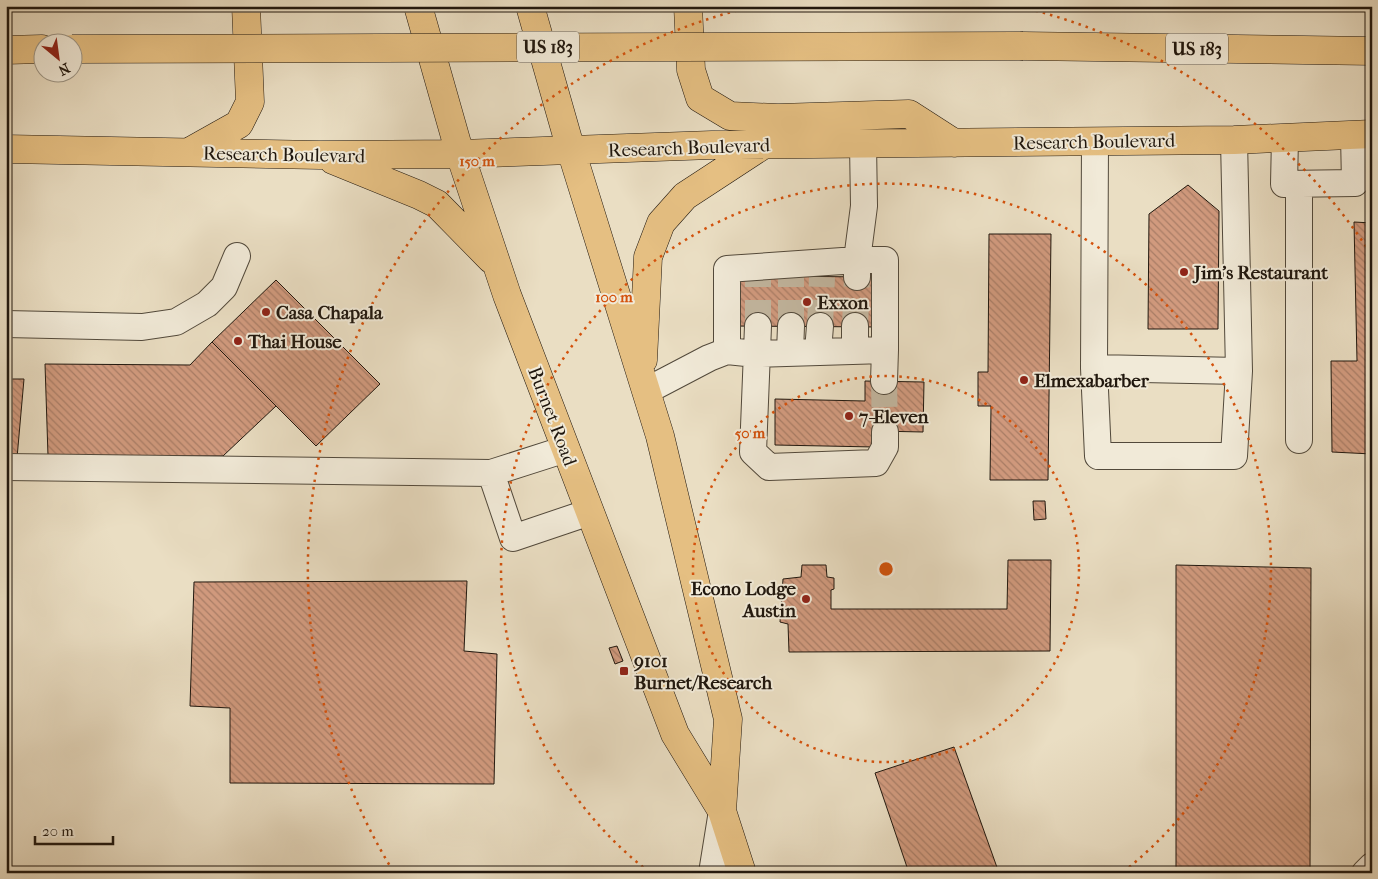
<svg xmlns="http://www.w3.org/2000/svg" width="1378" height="879" font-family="'IM FELL French Canon',serif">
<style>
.building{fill:url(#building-back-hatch);stroke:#20170e}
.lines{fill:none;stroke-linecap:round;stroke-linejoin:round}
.minor-tunnel{stroke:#c2b69f;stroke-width:26;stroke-dasharray:26 13;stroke-linecap:butt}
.minor-casing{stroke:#52493b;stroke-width:28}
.major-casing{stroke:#20170e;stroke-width:29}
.highway-casing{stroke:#20170e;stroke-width:29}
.minor{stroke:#f1ead8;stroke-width:26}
.major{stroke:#e5bf82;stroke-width:28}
.highway{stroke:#e5bf82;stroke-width:28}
.highway-bridge-casing{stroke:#20170e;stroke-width:29;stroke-linecap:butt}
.highway-bridge{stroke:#e5bf82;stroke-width:28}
.ring{fill:none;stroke:#d4520c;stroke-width:2.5;stroke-dasharray:2.5 5}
.poi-dot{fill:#8f2418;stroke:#f1ead8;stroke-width:2}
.labels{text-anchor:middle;stroke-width:4;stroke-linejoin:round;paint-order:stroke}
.shield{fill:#f1ead8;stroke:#5f564b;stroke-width:1}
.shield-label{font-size:18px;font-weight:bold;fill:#20170e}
.street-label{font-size:19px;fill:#20170e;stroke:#f1ead8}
.poi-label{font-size:19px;font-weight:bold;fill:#20170e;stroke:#f1ead8;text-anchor:start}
.centre{fill:#d4520c;stroke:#f1ead8;stroke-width:2.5}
.ring-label{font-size:15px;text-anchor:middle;font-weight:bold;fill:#d4520c;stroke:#f1ead8;stroke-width:4;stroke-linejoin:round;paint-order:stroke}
</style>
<defs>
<pattern id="building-back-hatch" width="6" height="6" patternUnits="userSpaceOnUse" patternTransform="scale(1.25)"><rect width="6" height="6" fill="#d19a7e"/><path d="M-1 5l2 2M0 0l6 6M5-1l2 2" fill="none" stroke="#a97d66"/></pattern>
</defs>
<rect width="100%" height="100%" fill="#eadec3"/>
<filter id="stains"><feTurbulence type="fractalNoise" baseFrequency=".004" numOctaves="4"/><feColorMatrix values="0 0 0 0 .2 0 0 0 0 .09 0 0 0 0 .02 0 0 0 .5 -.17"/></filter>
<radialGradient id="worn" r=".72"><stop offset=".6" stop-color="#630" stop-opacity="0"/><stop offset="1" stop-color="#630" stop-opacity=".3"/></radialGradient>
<path class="building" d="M1188,185L1219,211L1218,329H1148L1149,214Z
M1354,222L1372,223V454L1332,452L1331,361H1357Z
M989,234H1051L1048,480H990L991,406H978V372H988Z
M733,276L881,277V327L732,326Z
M276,280L380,384L316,446L212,342Z
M212,342L276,406L223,456H48L45,364L190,365Z
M6,379H24L17,458H6Z
M865,381L924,382L923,432L876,431L875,447L775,445V399L865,401Z
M1033,501H1045L1046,519L1034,520Z
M1008,560H1051L1050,651L789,652L788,624L780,622L783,579L801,577L802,565H826L827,577L834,578V589L831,590V609H1007Z
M1176,565L1311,568L1310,873H1176Z
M467,581L464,651L497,654L494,784L230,783V708L190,706L194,582Z
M617,646L623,661L615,664L609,648Z
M954,747L999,873H909L875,773Z"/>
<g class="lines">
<path class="minor-tunnel" d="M758,326V276
M791,326V277
M820,326L822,277
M855,326L857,277
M884,381L885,432"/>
<defs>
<path id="minor" d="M1285,138L1284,184L1355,183L1354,135
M1095,141L1094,368L1239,371L1234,140
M6,324L142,327L176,322L207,304L224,287L237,256
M758,326L753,452L769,467L876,463L885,447V432
M727,351L756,354L885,350V260H857V277
M818,351L820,326
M855,351V326
M790,352L791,326
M1094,368L1098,456H1234L1239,371
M884,381L885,350
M646,391L709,358L727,351V269L857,260L864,206L863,144
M1299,440V184
M6,467L491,473L566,449
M491,473L513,538L590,512
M712,873L722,811
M1365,873L1372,866"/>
<path id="major" d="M418,6L460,154L507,295L675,734L722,811L742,873
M530,6L571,150L660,436L728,719L722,811
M688,6L691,70L700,98L730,116L778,118L909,114L954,143
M6,149L320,155L460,154L712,145L1234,140L1372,134
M189,152L239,124L250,102L246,6
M333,160L419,195L437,204L491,259
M643,360L648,257L661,223L685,196L763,145"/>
<path id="highway" d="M1023,46L1372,51
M6,50L42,49"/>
</defs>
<use href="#minor" class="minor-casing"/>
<use href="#major" class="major-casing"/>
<use href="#highway" class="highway-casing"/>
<use href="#minor" class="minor"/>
<use href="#major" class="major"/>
<use href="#highway" class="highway"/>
<defs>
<path id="highway-bridge" d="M72,49L1023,46"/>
</defs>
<use href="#highway-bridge" class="highway-bridge-casing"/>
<use href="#highway-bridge" class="highway-bridge"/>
</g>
<g class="ring">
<circle cx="886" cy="569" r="193"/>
<path d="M649 872A385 385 0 1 1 1123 872"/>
<path d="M393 871A578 578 0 0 1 751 7M1021 7A578 578 0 0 1 1371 254"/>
</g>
<g class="poi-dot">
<circle cx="1184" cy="272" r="5"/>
<circle cx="807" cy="302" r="5"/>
<circle cx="266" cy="312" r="5"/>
<circle cx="238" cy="341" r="5"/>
<circle cx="1024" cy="380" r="5"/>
<circle cx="849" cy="416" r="5"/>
<circle cx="806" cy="599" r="5"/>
<rect x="619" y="666" width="10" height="10" rx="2.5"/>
</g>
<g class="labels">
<g class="shield">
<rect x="517" y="31.5" width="62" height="31" rx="4"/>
<rect x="1166" y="33.5" width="62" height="31" rx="4"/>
</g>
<g class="shield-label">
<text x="548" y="53">US 183</text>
<text x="1197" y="55">US 183</text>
</g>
<g class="street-label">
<text transform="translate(1094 141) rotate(-1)" y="7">Research Boulevard</text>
<text transform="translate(689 147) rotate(-2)" y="7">Research Boulevard</text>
<text transform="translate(284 154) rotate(1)" y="7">Research Boulevard</text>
<text transform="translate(553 416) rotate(69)" y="7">Burnet Road</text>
</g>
<g class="poi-label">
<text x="1194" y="279">Jim's Restaurant</text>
<text x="817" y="309">Exxon</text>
<text x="276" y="319">Casa Chapala</text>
<text x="248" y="348">Thai House</text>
<text x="1034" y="387">Elmexabarber</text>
<text x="859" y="423">7-Eleven</text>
<text x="796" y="595" text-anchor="end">Econo Lodge<tspan x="796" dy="22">Austin</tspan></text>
<text x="634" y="667">9101<tspan x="634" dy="22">Burnet/Research</tspan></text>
</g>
</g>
<circle cx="886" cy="569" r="8" class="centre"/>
<g class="ring-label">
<text x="477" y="166">150 m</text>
<text x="614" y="302">100 m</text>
<text x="750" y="438">50 m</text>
</g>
<rect width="1378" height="879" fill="none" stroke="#eadec3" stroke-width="25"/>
<rect x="8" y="8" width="1363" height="864" fill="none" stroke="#20170e" stroke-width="2.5"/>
<rect x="12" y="12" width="1353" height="854" fill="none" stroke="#20170e"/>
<g transform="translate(58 58) rotate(151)"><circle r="24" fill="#f1ead8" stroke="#9d9687"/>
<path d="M0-4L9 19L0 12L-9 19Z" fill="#8f2418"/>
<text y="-8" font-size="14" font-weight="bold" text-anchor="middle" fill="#20170e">N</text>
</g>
<path d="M35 836v8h78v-8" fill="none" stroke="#20170e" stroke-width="2.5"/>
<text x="42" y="836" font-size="15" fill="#20170e" stroke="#f1ead8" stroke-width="4" paint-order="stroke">20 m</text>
<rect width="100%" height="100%" filter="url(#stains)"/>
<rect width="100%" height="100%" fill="url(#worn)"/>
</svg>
